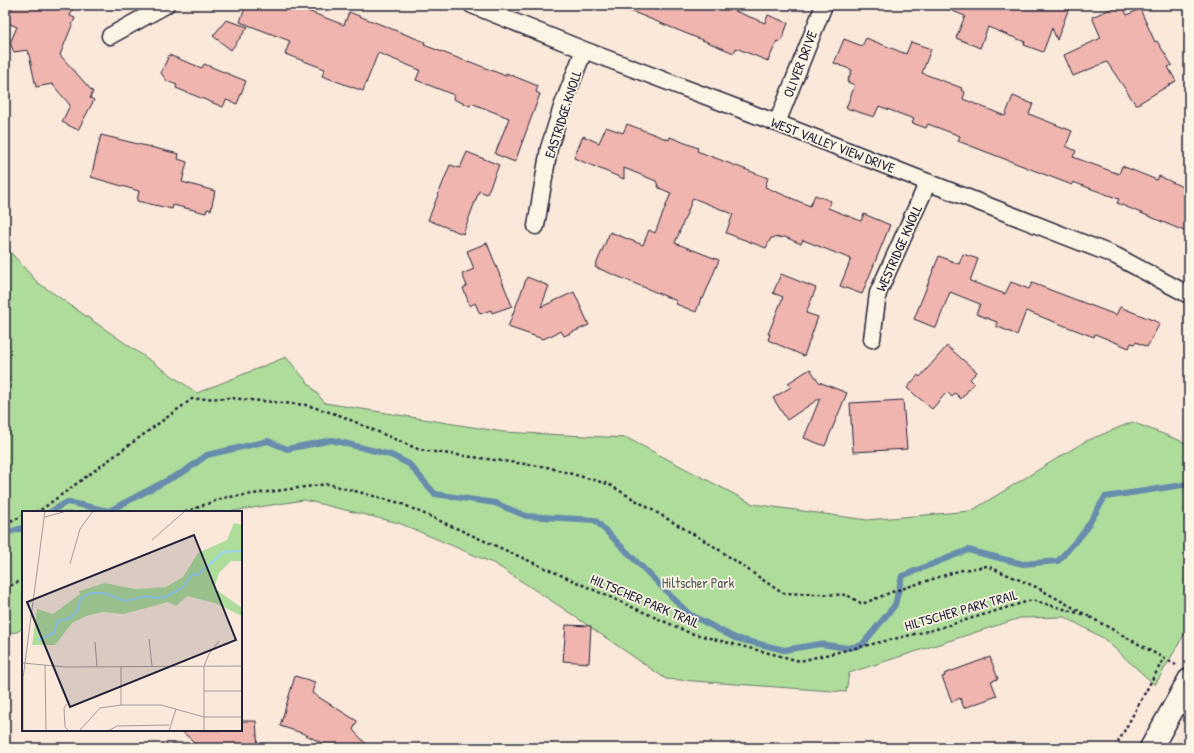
<svg xmlns="http://www.w3.org/2000/svg" width="1194" height="753" font-family="'Patrick Hand',sans-serif">
<style>
.green{fill:#aedc9b;stroke:#687f6b}
.lines{fill:none;stroke-linecap:round;stroke-linejoin:round}
.stream{stroke:#688dac;stroke-width:6}
.building{fill:#f0b5ae;stroke:#22223b}
.street-casing{stroke:#22223b;stroke-width:19}
.secondary-casing{stroke:#22223b;stroke-width:25}
.path{stroke:#22223b;stroke-width:2.5;stroke-dasharray:3 3;stroke-linecap:butt}
.street{stroke:#fcf5e5;stroke-width:16}
.secondary{stroke:#fcf5e5;stroke-width:22}
.labels{text-anchor:middle;stroke-width:3.5;stroke-linejoin:round;paint-order:stroke}
.street-label{font-size:14px;fill:#22223b;stroke:#fcf5e5}
.park-label{font-size:14px;fill:#4c5a58;stroke:#fcf5e5}
.inset-river{fill:none;stroke:#96d4f7;stroke-width:2}
.inset-road{fill:none;stroke:#a4999a;stroke-width:1}
.view{fill:#22223b;fill-opacity:0.15;stroke:#22223b;stroke-width:2}
.inset-edge{fill:none;stroke:#22223b;stroke-width:2}
</style>
<rect width="100%" height="100%" fill="#fae8da"/>
<filter id="ink" filterUnits="userSpaceOnUse"><feTurbulence type="fractalNoise" baseFrequency=".025" numOctaves="2"/><feDisplacementMap in="SourceGraphic" scale="8" xChannelSelector="R" yChannelSelector="G"/><feConvolveMatrix kernelMatrix="1 2 1 2 8 2 1 2 1" color-interpolation-filters="sRGB"/></filter>
<g filter="url(#ink)">
<path class="green" d="M5,246L37,282L197,393L286,357L325,403L503,432L627,438L753,504L867,520L971,511L1084,442L1132,422L1189,444V626L1155,685L1103,638L1065,617L1020,618L849,673L846,692L666,679L561,607L495,564L399,523L304,500L227,512H23V628L17,632L5,633V383L10,378L5,370Z"/>
<g class="lines">
<path class="stream" d="M50,512L67,502L109,511L185,471L207,455L268,441L287,449L332,440L391,455L409,464L435,494L495,503L526,516L595,520L689,614L735,638L784,650L820,644L848,648L862,645L895,605L902,576L968,550L1023,564L1058,561L1084,532L1105,497L1189,484
M5,533L23,528"/>
</g>
<path class="building" d="M13,5H74L70,16L75,18L60,55L93,92L90,98L94,100L78,130L62,122L70,105L52,84L36,87L28,50L14,52L10,43L17,27L6,22Z
M246,5H292L344,25L349,12L425,42L424,45L468,62V61L506,76V73L538,86L536,92L540,94L515,162L495,154L509,118L471,103L470,106L453,99L454,95L416,80L420,70L378,53L363,91L322,76L325,69L285,54L290,41L240,22Z
M616,5H720L765,23L768,15L788,23L781,42L777,41L768,61L736,48L734,53Z
M938,5H1070L1057,40L1052,28L1043,52L1024,45L1025,42L988,27L980,48L956,38L965,16Z
M1120,5H1122L1127,15L1140,9L1155,42L1157,41L1172,65L1168,67L1176,81L1136,105L1107,62L1073,76L1064,55L1101,38L1092,17Z
M226,20L248,27L231,50L213,36Z
M866,38L906,54L911,42L931,49L922,73L962,88L961,90L965,92L963,99L1005,116L1013,96L1033,104L1029,114L1072,131L1066,146L1076,151L1073,157L1119,174L1122,166L1157,180L1159,176L1189,190V233L1117,203L1119,199L1073,182L1072,185L958,141L960,136L928,124L926,128L912,123L914,119L879,106L874,117L846,108L855,85L847,82L852,70L834,63L844,39L862,46Z
M169,55L202,68L204,64L246,81L237,104L226,100L223,107L176,88L177,85L167,81L161,73Z
M627,124L669,140L670,137L698,148L697,151L768,178L765,187L810,206L815,195L831,201L828,208L861,221L864,214L890,225L862,294L840,286L851,259L803,240L801,244L785,237L771,238L766,248L726,233L733,214L693,198L675,243L719,260L703,299L701,298L696,312L676,304L677,301L595,267L610,232L643,245L649,230L655,233L671,193L659,188L656,181L624,168V179L574,158L583,136L599,143L606,127L623,133Z
M101,135L179,154L178,159L187,162L182,182L215,191L211,210L207,209L206,213L173,205L172,209L137,201L139,191L91,177Z
M467,152L499,165L487,194L479,191L463,234L428,220L450,165L460,168Z
M487,243L512,306L492,313L491,310L480,314L475,303L470,306L463,288L467,286L462,274L474,269L467,251Z
M963,254L978,259L970,281L1005,294L1011,282L1029,289L1032,283L1116,315L1120,307L1160,323L1147,347L1136,342L1135,344L1131,343L1129,348L1095,334L1094,337L1026,311L1017,335L996,326L997,322L976,314L980,304L950,292L936,328L914,319L939,256L959,264Z
M781,274L816,288L806,313L818,317L804,356L768,340L770,334H768L783,297L773,293Z
M527,277L549,286L541,307L574,292L589,325L564,336L561,331L543,339L508,327Z
M947,346L977,372L970,379L974,383L961,399L955,393L952,397L947,392L932,409L907,388L918,375L920,377Z
M810,369L819,382L847,393L825,446L804,438L820,398L787,420L773,398L791,387L788,383Z
M903,400L907,449L853,452L850,403Z
M566,625L591,626L589,663L563,661Z
M990,657L998,679L991,681L997,696L964,708L960,698L952,702L942,677L945,676L944,674Z
M295,676L315,682L312,693L357,721L353,730L370,748H332L302,733L280,726Z
M241,721H256L258,748H193V741L180,730H241Z"/>
<g class="lines">
<defs>
<path id="street" d="M472,5L584,50L777,123L1116,256L1189,295
M110,36L166,5
M777,123L824,5
M536,226L549,148L562,107L584,50
M872,339L878,293L928,182"/>
<path id="secondary" d="M1151,748L1189,680"/>
</defs>
<use href="#street" class="street-casing"/>
<use href="#secondary" class="secondary-casing"/>
<path class="path" d="M35,512L42,509L192,399L229,398L306,405L339,415L420,450L547,467L608,484L712,545L782,593L847,595L862,604L892,592L958,571L987,566L1036,587L1090,617
M185,512L223,498L328,484L400,503L690,633L800,661L936,629L1032,600L1085,615
M5,523L23,516
M5,588L23,580
M1090,617L1176,665
M1115,748L1164,658"/>
<use href="#street" class="street"/>
<use href="#secondary" class="secondary"/>
</g>
</g>
<g class="labels">
<g class="street-label">
<text transform="translate(800 64) rotate(-69)" y="5">OLIVER DRIVE</text>
<text transform="translate(563 114) rotate(-72)" y="5">EASTRIDGE KNOLL</text>
<text transform="translate(833 145) rotate(21)" y="5">WEST VALLEY VIEW DRIVE</text>
<text transform="translate(899 248) rotate(-66)" y="5">WESTRIDGE KNOLL</text>
<text transform="translate(645 601) rotate(23)" y="5">HILTSCHER PARK TRAIL</text>
<text transform="translate(961 610) rotate(-16)" y="5">HILTSCHER PARK TRAIL</text>
</g>
<g class="park-label">
<text x="698" y="588">Hiltscher Park</text>
</g>
</g>
<g transform="translate(22 511)">
<rect width="220" height="220" fill="#fae8da"/>
<path d="M212,12L220,14V50H209L197,62L192,77L220,97V105L193,92L165,85L154,95L146,91L102,103L81,101L64,105L50,112L33,134H10L15,98L31,103L58,83L57,80L83,72L113,78L144,76L161,66L176,42L205,29Z" fill="#aedc9b"/>
<path class="inset-river" d="M16,129L32,122L35,110L48,107L56,99L58,88L68,82H83L102,90L126,85L131,87L143,86L160,77L170,64L177,63L201,41L220,40"/>
<path class="inset-road" d="M23,6L45,0M130,29L163,0M48,53L58,18L71,0M127,128L130,155M73,131L75,156M0,152L44,156L220,155M23,154L24,220M99,155V194M182,180H220M45,193L42,197L43,216L47,220M1,220V167L23,0M57,220L78,197L99,194H139L182,206H220M86,220L95,215L147,214M147,220L154,198M182,220V155L187,143L197,130"/>
<path class="view" d="M172,24L214,129L48,196L5,91Z"/>
<rect width="220" height="220" class="inset-edge"/>
</g>
<rect width="1194" height="753" fill="none" stroke="#fcf5e5" stroke-width="20"/>
<rect x="10" y="10" width="1174" height="733" fill="none" stroke="#22223b" stroke-width="1.5" filter="url(#ink)"/>
</svg>
